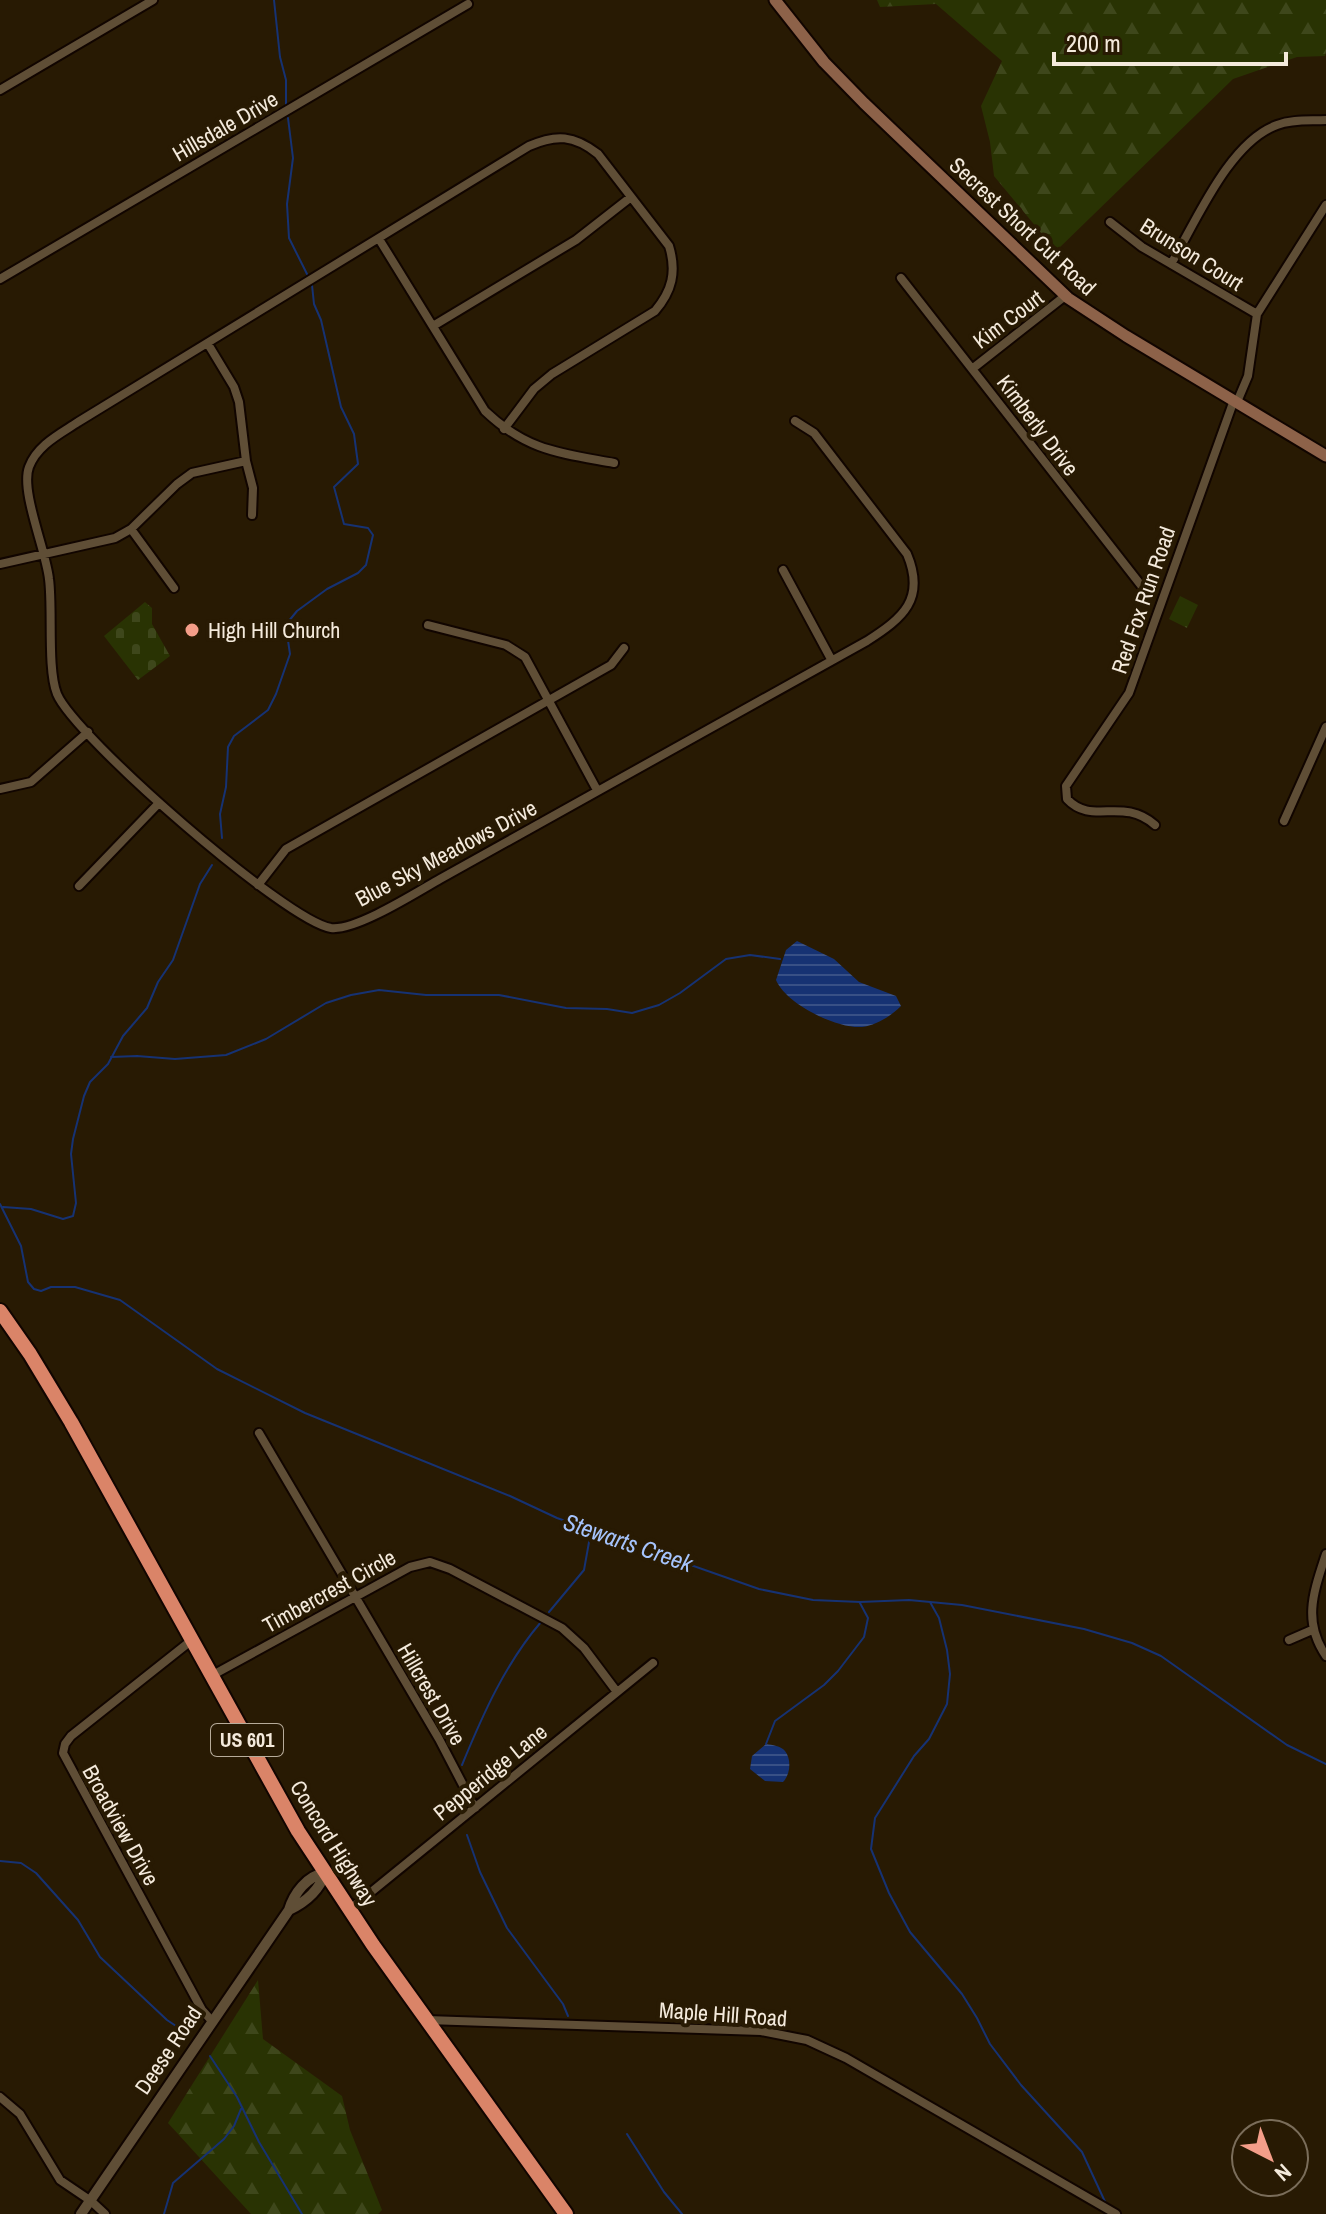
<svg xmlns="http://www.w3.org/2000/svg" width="1326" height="2214" font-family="'Archivo Narrow',sans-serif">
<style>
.grass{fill:url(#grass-tufts)}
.forest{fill:url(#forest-firs)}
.cemetery{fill:url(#cemetery-stones)}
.water{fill:url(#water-rules)}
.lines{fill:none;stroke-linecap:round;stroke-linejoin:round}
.stream{stroke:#163273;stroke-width:2}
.minor-casing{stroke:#110500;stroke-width:12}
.tertiary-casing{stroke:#110500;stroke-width:14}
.secondary-casing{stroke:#110500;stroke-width:15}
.trunk-casing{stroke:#110500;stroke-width:18}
.minor{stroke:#5f4e36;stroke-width:8}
.tertiary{stroke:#5f4e36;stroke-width:10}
.secondary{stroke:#8d6249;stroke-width:11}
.trunk{stroke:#da8468;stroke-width:14}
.poi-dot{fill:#f49e89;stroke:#281a03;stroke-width:3}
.labels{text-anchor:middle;stroke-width:8;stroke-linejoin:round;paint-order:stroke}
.shield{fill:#281a03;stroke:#b7ac9b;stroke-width:2}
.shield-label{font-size:20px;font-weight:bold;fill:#f4eadc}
.street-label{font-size:22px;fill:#f4eadc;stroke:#281a03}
.poi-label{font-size:22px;fill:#f4eadc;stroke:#281a03;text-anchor:start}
.water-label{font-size:24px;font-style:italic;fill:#a5c3fc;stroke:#281a03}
</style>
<defs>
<pattern id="grass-tufts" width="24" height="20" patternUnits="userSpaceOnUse" patternTransform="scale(2)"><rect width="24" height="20" fill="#293303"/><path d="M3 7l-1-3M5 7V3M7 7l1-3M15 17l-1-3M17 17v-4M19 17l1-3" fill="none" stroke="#3e471b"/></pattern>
<pattern id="forest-firs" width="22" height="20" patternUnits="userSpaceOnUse" patternTransform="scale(2)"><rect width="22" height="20" fill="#293303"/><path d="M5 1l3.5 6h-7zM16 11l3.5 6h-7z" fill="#3e471b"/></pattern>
<pattern id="cemetery-stones" width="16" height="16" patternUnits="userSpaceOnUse" patternTransform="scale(2)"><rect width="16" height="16" fill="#293303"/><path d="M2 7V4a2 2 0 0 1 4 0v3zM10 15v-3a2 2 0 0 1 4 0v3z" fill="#3e471b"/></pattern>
<pattern id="water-rules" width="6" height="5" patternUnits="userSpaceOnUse" patternTransform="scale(2)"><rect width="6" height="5" fill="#163273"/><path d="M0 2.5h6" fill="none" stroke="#385086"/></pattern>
</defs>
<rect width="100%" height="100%" fill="#281a03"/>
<path class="grass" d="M1180,596L1198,605L1187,628L1169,619Z"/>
<path class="forest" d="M877,0H1326V52L1325,56L1297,57L1233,79L1056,251L994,176L990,142L981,106L1002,61L936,4L880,7Z
M258,1980L263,2039L342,2096L350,2130L382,2210L378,2214H251L168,2123Z"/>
<path class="cemetery" d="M145,602L152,608V624L170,656L138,680L104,636Z"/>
<path class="water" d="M797,941L834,959L859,982L896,996L901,1006C891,1016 877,1025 862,1027C837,1029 786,1004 776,980L786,950Z
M766,1744C772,1745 781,1746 785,1751C792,1760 790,1775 783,1782L765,1781L750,1769L752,1756Z"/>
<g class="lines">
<path class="stream" d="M274,0L280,57L286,80V107
M288,118L293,158L287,204L289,238L308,276
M222,838L220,814L226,787L228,747L234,736L268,710L276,694L290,654L286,627L288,622L297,611L327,589L358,573L366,565L373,535L368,528L344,524L334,487L358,464L354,434L341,407L321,320L314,304L312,285
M111,1057L137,1056L175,1059L226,1055L266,1039L326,1003L351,995L379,990L426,995H499L566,1008L607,1009L632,1013L659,1005L680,993L726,959L750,955L780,959
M0,1204L21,1246L28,1282L34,1289L41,1291L51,1287H75L120,1300L217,1369L305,1413L510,1496L557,1518L759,1589L813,1600L860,1602L909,1600L962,1605L1084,1629L1132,1643L1161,1656L1287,1745L1326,1764
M3,1207L31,1209L63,1219L73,1216L76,1203L71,1154L73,1139L84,1096L90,1082L108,1064L123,1036L147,1008L158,982L173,960L200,884L212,865
M930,1602L939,1618L947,1650L950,1674L947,1704L929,1739L914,1756L875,1818L871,1849L889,1893L910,1932L962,1994L977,2018L990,2044L1021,2085L1082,2152L1107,2206
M549,1612L584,1570L591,1531
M766,1744L775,1721L824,1685L838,1671L864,1637L868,1618L860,1603
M462,1765C483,1714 505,1664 541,1622
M467,1835L480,1872L507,1928L563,2004L568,2016
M0,1861L21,1863L36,1873L78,1920L100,1957L167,2020L188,2034
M210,2056L237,2097L259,2142L302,2214
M627,2134L664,2192L682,2214
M164,2214L173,2183L224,2139L234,2126L241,2109"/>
<defs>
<path id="minor" d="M0,90L153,0
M1110,222L1142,247L1257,314
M379,239L485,411C527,451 560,453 614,463
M1171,264C1196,222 1229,142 1277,125C1293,119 1310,121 1326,120
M901,278L1147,593
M0,279L468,4
M433,326L576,240L631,197
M208,344L234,387L239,402L246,461L253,488L252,515
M972,369L1065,296
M1237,402L1248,376L1257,314L1326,205
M504,429L534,389L552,374L655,311C672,291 677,272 669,246L598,154C574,135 556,134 529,146L78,422C60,434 37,445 29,467C20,491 46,550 49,579C53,609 47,669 57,694C75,737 286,921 331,928C356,931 417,892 440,879L867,641C903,618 926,599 907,554L814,433L795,421
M131,529L174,588
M0,564L115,538L131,529L177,484L192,473L246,461
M783,570L831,659
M428,625L506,645L525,657L597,790
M0,789L31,782L88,732
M1284,821L1326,727
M1155,825C1122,796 1092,826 1067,799L1066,786L1129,693L1234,400
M258,885L286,849L611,665L624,648
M79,886L158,804
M259,1433L439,1739L475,1808
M1326,1554C1314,1591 1302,1621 1326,1656
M192,1640L71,1736L65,1744L63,1753L202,2010L212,2021
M1289,1640L1312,1630
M211,1676L410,1567L430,1562L450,1569L562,1628L584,1648L617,1692
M349,1910L653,1663
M427,2020L761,2031L807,2040L846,2058L1116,2214
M0,2097L20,2114L60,2180L91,2201L105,2214"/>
<path id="tertiary" d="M81,2214L289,1910C294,1893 307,1876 325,1873C319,1891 306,1902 289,1910"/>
<path id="secondary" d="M775,0L824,62L864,103L1068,298L1126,336L1326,456"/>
<path id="trunk" d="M0,1311L30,1354L71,1422L298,1831L373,1945L566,2214"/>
</defs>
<use href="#minor" class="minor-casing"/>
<use href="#tertiary" class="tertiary-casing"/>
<use href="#secondary" class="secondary-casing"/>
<use href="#trunk" class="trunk-casing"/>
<use href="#minor" class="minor"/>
<use href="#tertiary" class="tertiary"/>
<use href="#secondary" class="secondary"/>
<use href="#trunk" class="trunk"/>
</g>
<circle class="poi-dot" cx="192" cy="630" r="8"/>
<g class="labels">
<rect class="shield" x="211" y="1724" width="72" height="32" rx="6"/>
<g class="shield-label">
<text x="247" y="1747">US 601</text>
</g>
<g class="street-label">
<text transform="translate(225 126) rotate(-30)" y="8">Hillsdale Drive</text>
<text transform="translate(1023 226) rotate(43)" y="8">Secrest Short Cut Road</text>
<text transform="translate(1192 254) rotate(32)" y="8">Brunson Court</text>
<text transform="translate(1008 319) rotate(-37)" y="8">Kim Court</text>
<text transform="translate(1038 425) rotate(53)" y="8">Kimberly Drive</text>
<text transform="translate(1143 600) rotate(-71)" y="8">Red Fox Run Road</text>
<text transform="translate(446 853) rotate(-28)" y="8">Blue Sky Meadows Drive</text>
<text transform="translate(329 1591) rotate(-29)" y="8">Timbercrest Circle</text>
<text transform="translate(432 1694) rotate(60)" y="8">Hillcrest Drive</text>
<text transform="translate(490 1772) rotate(-39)" y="8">Pepperidge Lane</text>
<text transform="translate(121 1825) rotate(61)" y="8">Broadview Drive</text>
<text transform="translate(334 1843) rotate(58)" y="8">Concord Highway</text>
<text transform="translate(723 2014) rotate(4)" y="8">Maple Hill Road</text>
<text transform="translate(168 2050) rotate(-56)" y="8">Deese Road</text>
</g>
<g class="poi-label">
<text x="208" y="638">High Hill Church</text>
</g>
<g class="water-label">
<text transform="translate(628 1543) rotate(19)" y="8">Stewarts Creek</text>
</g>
</g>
<g transform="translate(1270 2158) rotate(138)"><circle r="38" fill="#281a03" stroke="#7a6d5a" stroke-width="2"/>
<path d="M0-6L14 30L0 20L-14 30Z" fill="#f49e89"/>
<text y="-12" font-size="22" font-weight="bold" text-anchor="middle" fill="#f4eadc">N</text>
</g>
<path d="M1054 52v12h232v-12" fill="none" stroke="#f4eadc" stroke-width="4"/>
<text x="1066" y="52" font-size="24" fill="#f4eadc" stroke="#281a03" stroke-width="6" paint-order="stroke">200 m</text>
</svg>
